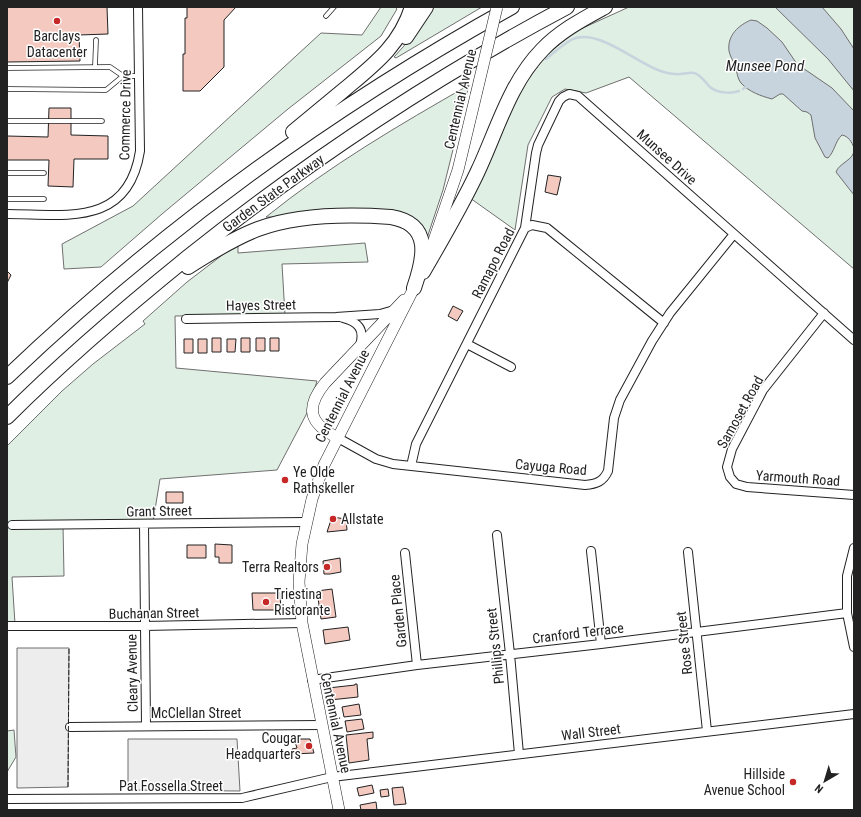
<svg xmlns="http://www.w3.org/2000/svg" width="861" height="817" font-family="'Roboto Condensed',sans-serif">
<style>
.green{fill:#e0efe3;stroke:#6f6f6f}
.parking{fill:#ededed;stroke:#6f6f6f}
.water{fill:#c7d3dd;stroke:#6f6f6f}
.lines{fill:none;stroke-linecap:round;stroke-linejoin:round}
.stream{stroke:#c7d3dd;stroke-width:2.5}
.building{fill:#f3c9c0;stroke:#222}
.lane-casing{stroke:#222;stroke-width:5.5}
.street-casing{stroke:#222;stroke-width:10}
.secondary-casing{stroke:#222;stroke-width:12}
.highway-casing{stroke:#222;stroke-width:16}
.lane{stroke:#fff;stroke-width:4}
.street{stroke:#fff;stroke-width:8}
.secondary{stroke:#fff;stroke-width:11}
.highway{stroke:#fff;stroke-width:14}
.secondary-bridge-casing{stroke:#222;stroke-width:12;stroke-linecap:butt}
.secondary-bridge{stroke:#fff;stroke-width:11}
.fence{stroke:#222;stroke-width:1;stroke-dasharray:5 2;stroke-linecap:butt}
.poi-dot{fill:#c62828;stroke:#fff;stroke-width:1.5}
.labels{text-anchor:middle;stroke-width:3;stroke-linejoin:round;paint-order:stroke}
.poi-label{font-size:14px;fill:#222;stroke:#fff;text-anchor:start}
.street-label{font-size:14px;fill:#222;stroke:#fff}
.water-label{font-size:15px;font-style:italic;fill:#222;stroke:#fff}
</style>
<rect width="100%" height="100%" fill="#fff"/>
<path class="green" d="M381,7H395L397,9L381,36L288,109L162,214L101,267L64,269L62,244L133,206L321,33L362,35Z
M432,7H482L396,58L394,57L421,27Z
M629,7H854V269L629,77L586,93L565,89L552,97L528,145L515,230L470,198L523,86L547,54L574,32Z
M469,85L443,190L427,238L413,221L266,217C329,166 399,125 469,85Z
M238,243V253L365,243L368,262L282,264L285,315L175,316L176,368L317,381L307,413L277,470L160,479L153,522L63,525L64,576L12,577L15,624L7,625V446L62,391L93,364L145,324L143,321L187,282Z
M14,730L16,757L7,772V731Z"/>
<path class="parking" d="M17,648H69L68,787L17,788Z
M128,739H237L240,791L128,790Z"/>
<path class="water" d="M775,7H822L841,29L854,49V91L828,59Z
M751,20L757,21L767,28L782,42L797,64L832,88L854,111V148C852,142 848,136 842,135C835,141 835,151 828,158L825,157L815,138L811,115L807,112L802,111L783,94H780L772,99C761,96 749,92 741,83C737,78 737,71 735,65C733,61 730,56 729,51C727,35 739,25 751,20Z
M854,150V195L836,172C839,163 854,160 854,150Z"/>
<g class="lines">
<path class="stream" d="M546,59C554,53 562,45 571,40C596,27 634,61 658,70C663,72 670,74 676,74C681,75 688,72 694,73C700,74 706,83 710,87C717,93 731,94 739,91
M743,89L746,87"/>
</g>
<path class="building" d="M7,7H107L108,34L79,35L80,61L7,62Z
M187,7H236L224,20V67L200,91H183V54H185V18H187Z
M49,108H71V135L108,136V159H74L73,187L48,186L49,160H7V136L48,137Z
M548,175L561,177L557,195L545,192Z
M7,271L11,275L7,283Z
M453,306L463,311L457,321L448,316Z
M212,338H221V352H212Z
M241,338H250V352H241Z
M256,338H265V351H256Z
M270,338H279V351H270Z
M184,339H193V353H184Z
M198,339H207V353H198Z
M227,339H236L235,352H227Z
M166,492H183V503H166Z
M332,517L346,519L347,530L327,532Z
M215,544L232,545V563H219V557H215Z
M187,545H206V558H187Z
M340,558L341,572L330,574H324L323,561Z
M332,589L336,617L321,619L317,591Z
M252,593H280L281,610H253Z
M348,627L350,640L325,644L323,630Z
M355,684H357L358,697L330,700L328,688L355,685Z
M359,704L361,715L344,717L342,707Z
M362,719L364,729L347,732L345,721Z
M373,732V738L367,739L369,760L349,763L346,735Z
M294,739H310L314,753L293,754L292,749L297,748Z
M372,785L374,793L359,796L357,788Z
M403,787L406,804L394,805L392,788Z
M388,789L389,796L381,797L380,790Z
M376,802L377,810H361L360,805Z"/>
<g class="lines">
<defs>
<path id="lane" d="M326,16L334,7
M95,67L96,40
M7,68L110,67L123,76H139
M7,89L106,90L123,76
M7,121H102
M7,173H44
M7,199H44"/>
<path id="street" d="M7,214C65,214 128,228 140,151L138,7
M525,228L532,225L547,228L664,323
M824,313L763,390L732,449L727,467L730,477L736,484L747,487L854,495
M343,318C358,322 365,329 360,345
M186,319L336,317L380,314L394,310
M467,344L511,367
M338,438L376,459L393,464L585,485C596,484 603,482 608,471L614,418L620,400L652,341L670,313L734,234
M411,466L416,444L525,228L536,153L538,145L559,101L563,97L569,94L578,96L854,340
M144,524L146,726
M12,525L306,522
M497,535L510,654L519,754
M854,548L847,576V613L854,647
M591,551L601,644
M688,552L707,731
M405,553L417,665
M7,626H144L302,623
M312,680L417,665L601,644L847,613
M70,727L322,725
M7,799L242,798L332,777L854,714"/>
<path id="secondary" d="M432,246L458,170L476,95
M338,438C310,424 304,409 325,383L404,300
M339,810L302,623L299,582L302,544L312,499L324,465L417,282"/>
<path id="highway" d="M406,37L426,7
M293,132C310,118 328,103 345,89C375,64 400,45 412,7
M188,267C210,253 234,238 258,229C299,214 348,214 391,217C433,224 424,259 414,288
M423,272C442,239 461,207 477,173C497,131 509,84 542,50C560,31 583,19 605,7
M7,377C159,232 328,109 512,7
M7,417C64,360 125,308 188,257C307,162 433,78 567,7"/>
</defs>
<use href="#lane" class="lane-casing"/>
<use href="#street" class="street-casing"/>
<use href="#secondary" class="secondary-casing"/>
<use href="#highway" class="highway-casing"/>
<use href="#lane" class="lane"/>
<use href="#street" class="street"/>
<use href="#secondary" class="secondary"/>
<use href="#highway" class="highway"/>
<defs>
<path id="secondary-bridge" d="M476,95L497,7"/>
</defs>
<use href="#secondary-bridge" class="secondary-bridge-casing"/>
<use href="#secondary-bridge" class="secondary-bridge"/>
<path class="fence" d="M68,787L69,648"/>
</g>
<g class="poi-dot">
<circle cx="57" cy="21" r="4"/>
<circle cx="285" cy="480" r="4"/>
<circle cx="333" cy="519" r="4"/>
<circle cx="327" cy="567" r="4"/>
<circle cx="266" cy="602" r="4"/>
<circle cx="309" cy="746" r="4"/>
<circle cx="793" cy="782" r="4"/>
</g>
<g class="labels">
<g class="poi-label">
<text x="57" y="41" text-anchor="middle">Barclays<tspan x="57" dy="16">Datacenter</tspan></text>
<text x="293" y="477">Ye Olde<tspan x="293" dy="16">Rathskeller</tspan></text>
<text x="341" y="524">Allstate</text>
<text x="319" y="572" text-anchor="end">Terra Realtors</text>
<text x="274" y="599">Triestina<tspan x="274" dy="16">Ristorante</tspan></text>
<text x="301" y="743" text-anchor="end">Cougar<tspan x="301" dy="16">Headquarters</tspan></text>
<text x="785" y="779" text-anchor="end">Hillside<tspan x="785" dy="16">Avenue School</tspan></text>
</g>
<g class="street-label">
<text transform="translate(460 99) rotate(-77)" y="5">Centennial Avenue</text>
<text transform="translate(125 115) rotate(-89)" y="5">Commerce Drive</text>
<text transform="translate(667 157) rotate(42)" y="5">Munsee Drive</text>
<text transform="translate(273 193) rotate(-36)" y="5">Garden State Parkway</text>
<text transform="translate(493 263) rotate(-63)" y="5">Ramapo Road</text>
<text transform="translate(261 305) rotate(-1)" y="5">Hayes Street</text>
<text transform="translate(342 396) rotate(-63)" y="5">Centennial Avenue</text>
<text transform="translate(740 412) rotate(-61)" y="5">Samoset Road</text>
<text transform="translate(551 467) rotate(5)" y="5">Cayuga Road</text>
<text transform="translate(798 478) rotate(4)" y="5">Yarmouth Road</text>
<text transform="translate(159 511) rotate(-1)" y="5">Grant Street</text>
<text transform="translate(398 611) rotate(-96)" y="5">Garden Place</text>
<text transform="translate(154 613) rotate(-1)" y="5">Buchanan Street</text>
<text transform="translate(578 633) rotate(-7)" y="5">Cranford Terrace</text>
<text transform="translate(684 643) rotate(-96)" y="5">Rose Street</text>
<text transform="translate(495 646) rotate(-96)" y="5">Phillips Street</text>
<text transform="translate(132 673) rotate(-91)" y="5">Cleary Avenue</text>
<text x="196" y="718">McClellan Street</text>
<text transform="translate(336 723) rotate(78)" y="5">Centennial Avenue</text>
<text transform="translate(591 732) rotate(-7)" y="5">Wall Street</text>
<text x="171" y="791">Pat Fossella Street</text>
</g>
<g class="water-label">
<text x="765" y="71">Munsee Pond</text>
</g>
</g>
<rect width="861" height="817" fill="none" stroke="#222222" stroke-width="16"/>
<g transform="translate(825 781) rotate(218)" stroke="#ffffff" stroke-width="3" paint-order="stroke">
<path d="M0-3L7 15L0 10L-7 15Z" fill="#222222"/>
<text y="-6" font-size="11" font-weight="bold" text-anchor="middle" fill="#222222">N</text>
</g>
</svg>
